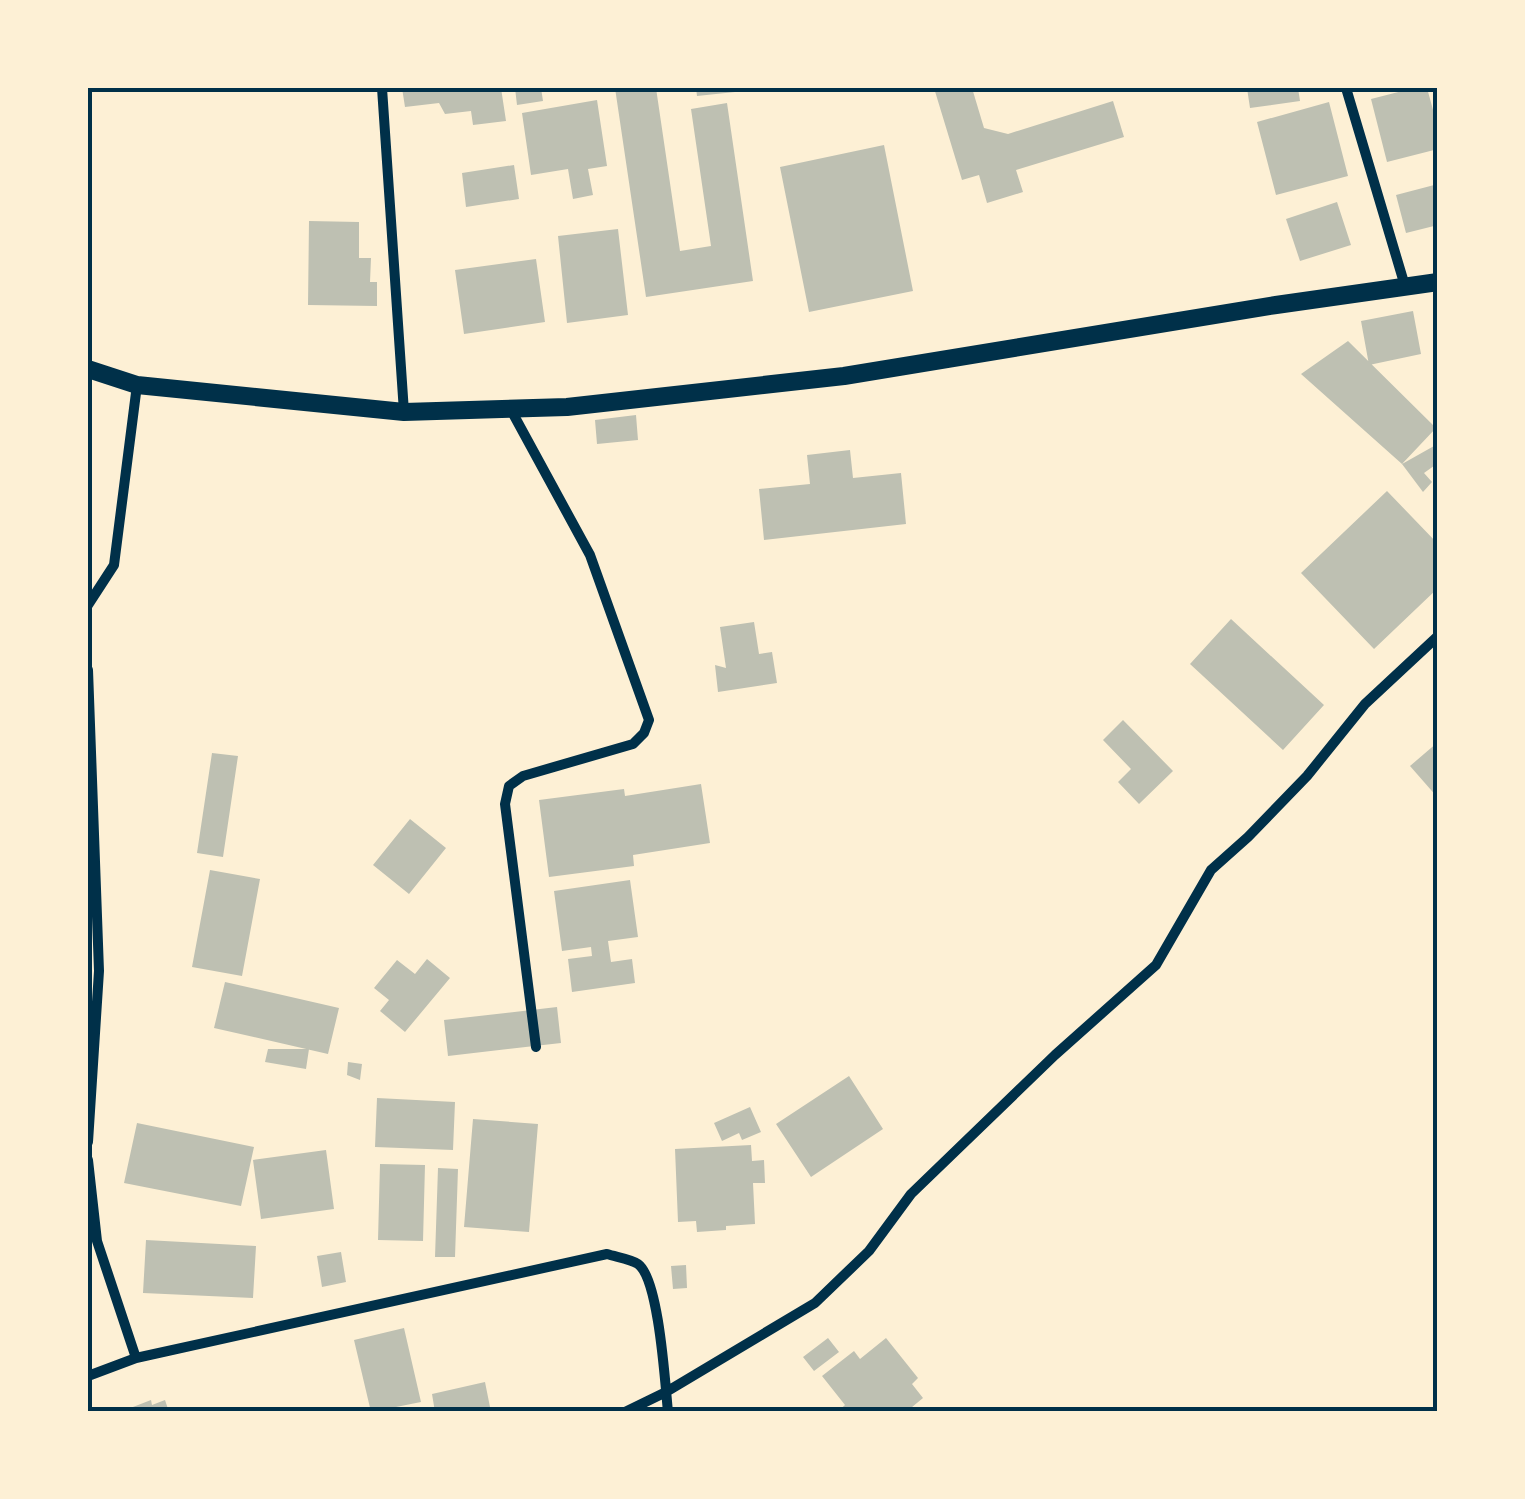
<svg xmlns="http://www.w3.org/2000/svg" width="1525" height="1499" font-family="Cabin,sans-serif">
<style>
.building{fill:#bec0b2}
.lines{fill:none;stroke-linecap:round;stroke-linejoin:round}
.minor{stroke:#003049;stroke-width:10}
.tertiary{stroke:#003049;stroke-width:18}
.neatline{fill:none;stroke:#003049;stroke-width:4}
</style>
<rect width="100%" height="100%" fill="#fdf0d5"/>
<path class="building" d="M402,88H501L506,121L473,125L471,111L445,114L439,103L405,107Z
M515,88H541L543,101L517,105Z
M615,88H656L680,251L711,246L691,109L727,103L753,281L646,297Z
M696,88H735V92L697,96Z
M934,88H972L984,128L1008,134L1113,101L1124,137L1016,170L1023,192L987,203L979,175L962,180Z
M1247,88H1298L1300,101L1250,108Z
M1414,88H1427L1438,128V149L1387,162L1371,99Z
M597,100L607,166L588,169L593,195L573,199L568,169L531,175L522,113Z
M1329,102L1348,176L1276,195L1257,122Z
M884,145L913,291L809,312L780,167Z
M514,165L519,199L466,207L462,173Z
M1438,184V225L1406,233L1396,195Z
M1337,202L1351,245L1300,261L1286,219Z
M309,221L359,222V258H371L370,282H377V306L308,305Z
M618,229L628,315L567,323L558,236Z
M536,259L545,322L464,334L455,270Z
M1413,311L1421,354L1369,365L1361,321Z
M1348,341L1436,428L1402,464L1301,374Z
M636,415L638,440L597,444L595,420Z
M1434,446L1438,450V463L1424,473L1432,482L1423,492L1402,464Z
M850,450L853,478L901,473L906,524L764,540L759,489L810,484L807,455Z
M1387,491L1438,544V588L1374,649L1301,573Z
M1231,619L1324,705L1283,750L1190,664Z
M754,622L759,654L772,652L777,683L718,692L715,665L726,668L720,627Z
M1123,720L1173,771L1139,804L1118,782L1131,769L1103,740Z
M1438,742V798L1410,766Z
M212,753L238,756L223,857L197,853Z
M701,784L710,843L633,855L634,866L549,877L539,800L624,789L625,796Z
M410,819L446,848L409,894L373,865Z
M210,870L260,879L242,976L192,967Z
M630,880L638,937L608,941L611,962L632,959L635,983L572,992L568,959L592,956L591,947L562,951L554,891Z
M427,959L450,978L405,1032L380,1011L389,1000L374,988L397,960L415,974Z
M225,982L339,1008L328,1054L214,1028Z
M557,1007L561,1043L448,1056L444,1020Z
M268,1049H309L306,1069L265,1062Z
M348,1062L362,1064L360,1080L347,1075Z
M849,1076L883,1129L811,1177L776,1124Z
M377,1098L455,1102L453,1150L375,1147Z
M750,1107L761,1132L742,1140L739,1133L722,1141L714,1123Z
M473,1119L538,1124L529,1232L464,1227Z
M137,1123L254,1147L241,1206L124,1183Z
M751,1145L752,1161L764,1160L765,1183H753L755,1224L726,1226V1230L697,1232L696,1221L678,1222L675,1149Z
M326,1150L334,1209L261,1219L253,1160Z
M380,1164L425,1165L423,1241L378,1240Z
M438,1168L458,1169L455,1257H435Z
M146,1240L256,1246L253,1298L143,1293Z
M341,1252L346,1282L322,1287L317,1256Z
M686,1265L687,1288L673,1289L671,1266Z
M404,1328L421,1402L371,1412L354,1340Z
M828,1338L839,1352L814,1371L803,1357Z
M886,1338L918,1378L912,1384L923,1398L906,1412H837L845,1405L822,1376L854,1351L860,1359Z
M485,1382L491,1412H435L432,1394Z
M151,1400L152,1405L165,1400L169,1412H120Z"/>
<g class="lines">
<path class="minor" d="M382,88L404,412
M1346,88L1405,286
M511,410L590,555L649,720L644,733L633,744L523,776L509,786L505,804L536,1047
M88,605L114,565L137,385
M88,670L99,971L88,1142
M88,1160L97,1241L136,1358L88,1376
M136,1358L607,1254C616,1257 631,1259 638,1264C659,1279 665,1383 668,1412
M625,1412L666,1392L815,1303L869,1251L911,1194L1055,1055L1156,965L1211,870L1248,837L1307,776L1365,704L1438,636"/>
<path class="tertiary" d="M88,369L137,385L404,412L567,407L844,376L1276,305L1438,282"/>
</g>
<rect width="1525" height="1499" fill="none" stroke="#fdf0d5" stroke-width="180"/>
<rect x="90" y="90" width="1345" height="1319" class="neatline"/>
</svg>
